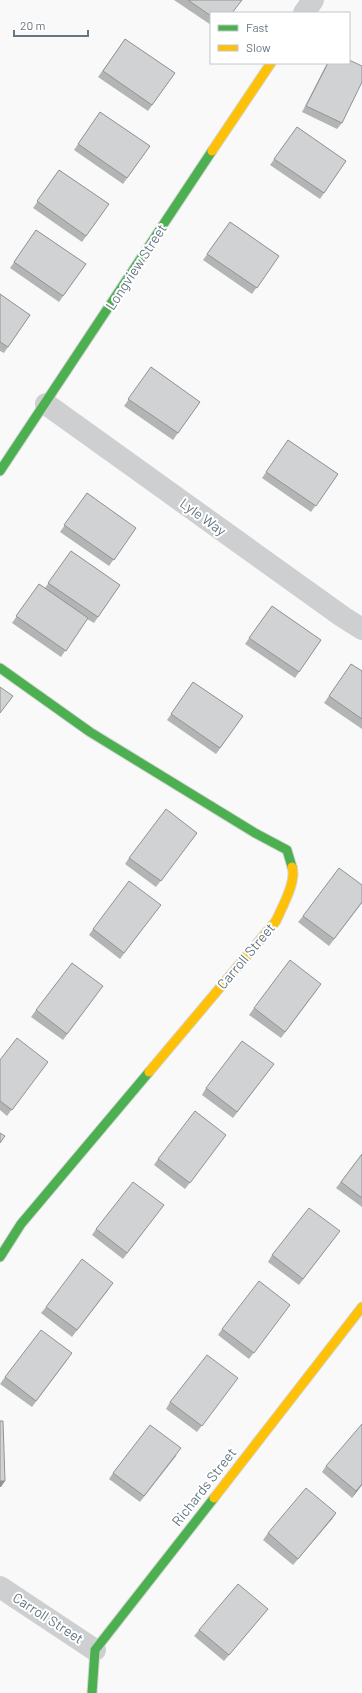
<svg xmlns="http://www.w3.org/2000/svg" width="362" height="1693" font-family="Barlow,sans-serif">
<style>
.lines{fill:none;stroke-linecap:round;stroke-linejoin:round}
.fast-casing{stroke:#d5d6d7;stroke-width:11}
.slow-casing{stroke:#d5d6d7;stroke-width:11}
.street{stroke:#cecfd0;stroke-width:22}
.fast{stroke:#4caf50;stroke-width:9}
.slow{stroke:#ffc107;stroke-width:9}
.wall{fill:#b3b5b5}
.shaded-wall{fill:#929394}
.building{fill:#d0d2d3;stroke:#929394}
.labels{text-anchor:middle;stroke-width:4;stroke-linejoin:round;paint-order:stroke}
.street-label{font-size:14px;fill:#657683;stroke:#fff}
</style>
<rect width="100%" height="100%" fill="#f9f9f9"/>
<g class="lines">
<defs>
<path id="fast" d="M0,471L212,151
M0,668L90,732L255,833L287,850L292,867
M0,1257L21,1224L149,1072
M92,1693L95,1650L214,1498"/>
<path id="slow" d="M212,151L271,63
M149,1072L276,921C282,907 297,881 292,867
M214,1498L362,1307"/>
</defs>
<use href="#fast" class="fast-casing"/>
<use href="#slow" class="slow-casing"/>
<path class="street" d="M304,13L313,0
M46,404L343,617L362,629
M0,1587L95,1650"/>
<use href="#fast" class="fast"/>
<use href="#slow" class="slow"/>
</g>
<path class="wall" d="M174,0H242L211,13V25Z
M125,39L175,73L148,111L98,77Z
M327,63H349L342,123L337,129L302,112Z
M100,112L150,146L123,184L74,150Z
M297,127L346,161L320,199L270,165Z
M59,170L109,204L82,242L33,208Z
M230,222L279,256L252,294L203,260Z
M36,230L86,264L59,302L10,268Z
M0,294L30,315L4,353L0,351Z
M151,367L200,402L173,440L124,406Z
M288,440L338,474L311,512L262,478Z
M87,493L136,528L109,566L60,532Z
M71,551L120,585L94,623L87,619L61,657L12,623L39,584L45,588Z
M272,606L321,640L295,678L245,644Z
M351,664L362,671V729L324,703Z
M193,682L243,716L216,754L167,720Z
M197,833L156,887L125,864L129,858Z
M362,885V903L329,946L298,922L303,916Z
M156,911L120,959L89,935L93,929Z
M103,986L63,1040L31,1017L36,1010Z
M317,990L281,1038L249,1015L254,1008Z
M0,1060L43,1068L7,1116L0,1110Z
M274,1064L233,1118L202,1095L206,1088Z
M226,1135L185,1189L154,1165L158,1159Z
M362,1154V1207L336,1188Z
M159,1211L123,1259L92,1235L96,1229Z
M335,1237L299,1285L268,1262L272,1255Z
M109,1289L72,1337L41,1313L46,1307Z
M285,1311L249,1359L218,1335L222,1329Z
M68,1359L32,1407L0,1384L5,1377Z
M233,1384L197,1432L166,1409L170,1402Z
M177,1455L140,1502L109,1479L113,1473Z
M326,1466L362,1485L352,1498L322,1472Z
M336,1513L332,1519L293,1565L263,1540L268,1533Z
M268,1609L263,1615L224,1661L194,1636L199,1630Z"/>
<path class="shaded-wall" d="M0,1481H5L1,1487H0Z
M362,1484V1485L352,1498L356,1491Z
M336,1513L332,1519L293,1565L298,1559Z"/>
<path class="building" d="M188,0H242L232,13H211V16Z
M125,39L175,73L152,105L103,71Z
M349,60L362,66V82L342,123L306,106L328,63H349Z
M100,112L150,146L127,178L78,144Z
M297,127L346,161L324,193L274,159Z
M59,170L109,204L86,236L37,201Z
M230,222L279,256L257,288L207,254Z
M36,230L86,264L63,296L14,262Z
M0,294L30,315L8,347L0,342Z
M151,367L200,402L178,433L128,399Z
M288,440L338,474L316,506L266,472Z
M87,493L136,528L114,560L64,525Z
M71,551L120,585L98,617L48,583Z
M39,584L88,618L66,651L16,616Z
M272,606L321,640L299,672L249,638Z
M351,664L362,671V719L329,696Z
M193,682L243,716L220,748L171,714Z
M0,687L13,696L0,713Z
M166,809L197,833L161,881L129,858Z
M339,868L362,885V902L334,939L303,916Z
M129,881L161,905L124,953L93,929Z
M290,960L321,984L285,1032L254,1008Z
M72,963L103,986L67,1034L36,1010Z
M17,1038L48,1062L12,1110L0,1101V1060Z
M242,1041L274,1064L237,1112L206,1088Z
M195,1111L226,1135L190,1183L158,1159Z
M0,1133L5,1136L0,1143Z
M362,1154V1198L341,1182Z
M133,1182L164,1205L127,1253L96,1229Z
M309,1208L340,1231L303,1279L272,1255Z
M82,1259L113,1283L77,1330L46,1307Z
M259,1281L290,1305L254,1353L222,1329Z
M41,1330L72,1353L36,1401L5,1377Z
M207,1355L238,1378L202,1426L170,1402Z
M0,1421H3L5,1481H0Z
M362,1424V1484L356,1491L326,1466Z
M150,1425L181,1448L144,1496L113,1473Z
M306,1488L336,1513L298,1559L268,1533Z
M238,1584L268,1609L229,1655L199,1630Z"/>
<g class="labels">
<g class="street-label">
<text transform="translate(136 267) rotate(-57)" y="5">Longview Street</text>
<text transform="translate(203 517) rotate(36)" y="5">Lyle Way</text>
<text transform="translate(246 956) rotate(-50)" y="5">Carroll Street</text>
<text transform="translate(204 1487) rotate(-52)" y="5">Richards Street</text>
<text transform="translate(48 1618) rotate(33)" y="5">Carroll Street</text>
</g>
</g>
<rect x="210" y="12" width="140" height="52" fill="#ffffff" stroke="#c1c8cd"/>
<rect x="218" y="25" width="20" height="6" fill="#4caf50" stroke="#c1c8cd"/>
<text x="246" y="32" font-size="12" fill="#657683">Fast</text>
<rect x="218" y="45" width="20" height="6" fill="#ffc107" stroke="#c1c8cd"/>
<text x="246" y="52" font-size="12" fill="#657683">Slow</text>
<path d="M14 30v6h74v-6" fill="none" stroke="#657683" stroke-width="2"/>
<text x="20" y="30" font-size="12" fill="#657683" stroke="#ffffff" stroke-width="3" paint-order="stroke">20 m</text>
</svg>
